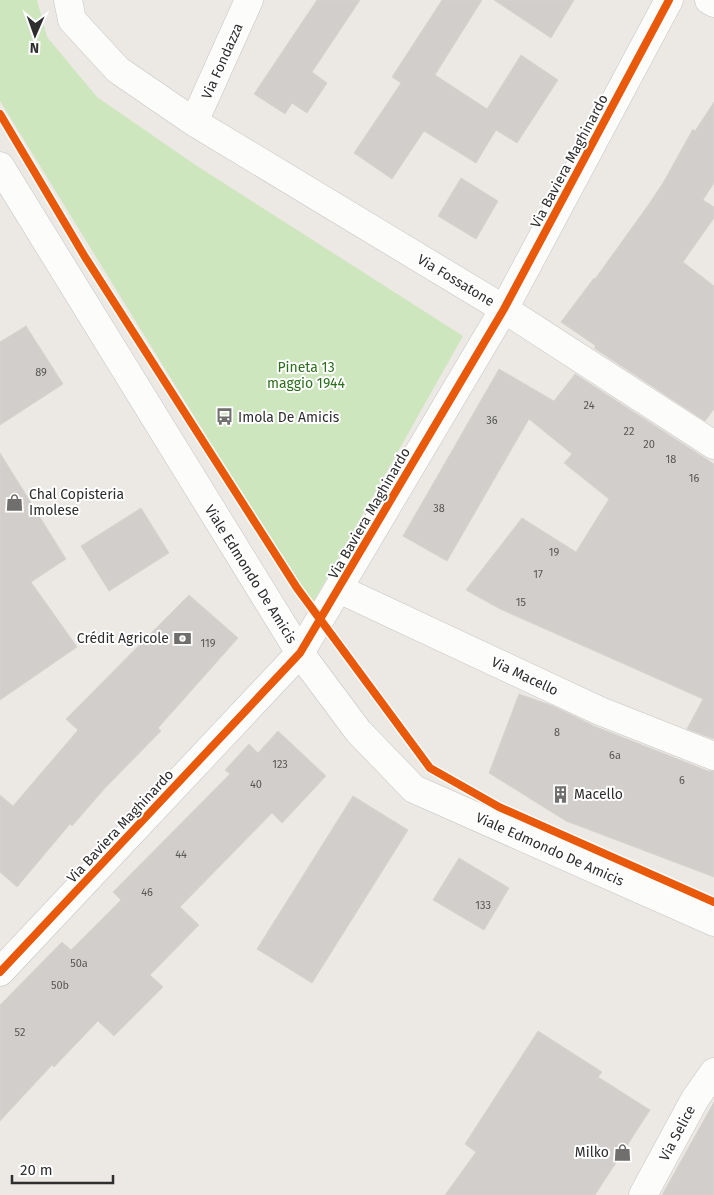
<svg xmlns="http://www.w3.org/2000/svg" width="714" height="1195" font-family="'Fira Sans',sans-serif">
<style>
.green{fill:#cee6be}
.building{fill:#d1cecb;stroke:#d7d4d0}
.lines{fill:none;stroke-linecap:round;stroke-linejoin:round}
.street-casing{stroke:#c5c4c5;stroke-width:29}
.secondary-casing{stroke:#c5c4c5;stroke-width:29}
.street{stroke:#fcfcfb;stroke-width:28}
.secondary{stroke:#fcfcfb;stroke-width:28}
.cycleway-casing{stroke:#fff;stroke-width:11}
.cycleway{stroke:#e8590c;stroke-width:8}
.labels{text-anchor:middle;stroke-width:4;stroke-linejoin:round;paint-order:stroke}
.number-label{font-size:11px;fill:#585857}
.street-label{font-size:14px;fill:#2e2e2e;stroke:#fff}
.park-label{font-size:14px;fill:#2c6e1b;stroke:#fff}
.poi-label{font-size:14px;fill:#2e2e2e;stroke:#fff;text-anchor:start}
</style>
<rect width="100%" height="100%" fill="#ece8e4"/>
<path class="green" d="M0,0H37L47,37L97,97L197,166L463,336L311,606L0,101Z"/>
<path class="building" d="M317,0H360L312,72L327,83L307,113L292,103L285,114L254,94Z
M442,0H482L435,75L487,109L521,55L558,80L517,143L496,130L476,163L424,131L392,179L354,153L401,83L392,77Z
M494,0H574L551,38Z
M714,102V183L703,200L714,207V218L683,262L714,286V409L705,421L594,348L596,346L561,322L594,278L595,279L649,204L663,183L693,129L695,131Z
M461,178L498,201L476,239L438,216Z
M26,326L63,384L0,425V342Z
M499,369L554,401L575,374L714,464V739L687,729L703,699L500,609L466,590L522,518L576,552L609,499L564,463L572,454L529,419L447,561L403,536Z
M0,453L66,559L31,582L77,647L0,700Z
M141,508L169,553L109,591L81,546Z
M189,595L238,638L158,728L161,731L105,788L72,826L70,824L17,887L0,872V795L13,806L78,730L66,719Z
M519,694L553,706L594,726L708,771H714V877L566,821L489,773Z
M278,731L326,776L282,823L272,813L180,907L199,925L150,975L163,987L114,1036L98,1021L54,1067L52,1065L0,1121V1005L62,942L71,950L121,900L113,892L230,774L225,770L249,744L258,753Z
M353,796L408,830L312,983L257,949Z
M459,858L509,888L484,930L433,900Z
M538,1031L602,1072L598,1077L650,1110L595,1195H445L476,1152L465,1144Z
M714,1102V1195H662Z"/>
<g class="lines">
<defs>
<path id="street" d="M68,0L72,20L118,70L194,122L504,309L714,445
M709,0L714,3
M194,122L249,0
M339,589L600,711L714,756
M0,972L300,653L504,309L669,0"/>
<path id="secondary" d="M0,166L300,653L358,731L414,789L714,922
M643,1195L695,1099L714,1072"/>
</defs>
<use href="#street" class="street-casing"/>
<use href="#secondary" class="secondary-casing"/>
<use href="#street" class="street"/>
<use href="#secondary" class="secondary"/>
<defs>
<path id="cycleway" d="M0,114L85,257L297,588L430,768L499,807L714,902
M0,972L300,653L504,309L669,0"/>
</defs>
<use href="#cycleway" class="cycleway-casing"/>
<use href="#cycleway" class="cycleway"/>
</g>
<defs>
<symbol id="bus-bare" viewBox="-9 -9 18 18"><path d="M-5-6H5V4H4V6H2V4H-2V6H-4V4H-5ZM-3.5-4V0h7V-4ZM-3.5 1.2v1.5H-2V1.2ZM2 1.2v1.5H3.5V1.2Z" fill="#706f6e" stroke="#fff" stroke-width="2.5" paint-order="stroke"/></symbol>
<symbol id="shop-bare" viewBox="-9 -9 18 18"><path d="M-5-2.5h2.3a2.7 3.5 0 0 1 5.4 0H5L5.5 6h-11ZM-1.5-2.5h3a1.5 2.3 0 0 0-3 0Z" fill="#706f6e" stroke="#fff" stroke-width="2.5" paint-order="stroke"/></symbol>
<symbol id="bank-bare" viewBox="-9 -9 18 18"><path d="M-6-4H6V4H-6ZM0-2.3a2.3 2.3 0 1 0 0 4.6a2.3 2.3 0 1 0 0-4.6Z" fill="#706f6e" stroke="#fff" stroke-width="2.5" paint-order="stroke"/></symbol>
<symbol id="building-bare" viewBox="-9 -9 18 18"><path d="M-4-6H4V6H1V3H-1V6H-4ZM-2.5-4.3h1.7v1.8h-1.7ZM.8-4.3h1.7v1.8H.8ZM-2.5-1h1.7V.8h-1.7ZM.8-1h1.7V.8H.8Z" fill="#706f6e" stroke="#fff" stroke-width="2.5" paint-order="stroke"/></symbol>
</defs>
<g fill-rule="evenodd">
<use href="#bus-bare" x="212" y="404" width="25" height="25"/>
<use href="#shop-bare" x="2" y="490" width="25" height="25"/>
<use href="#bank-bare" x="170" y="626" width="25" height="25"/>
<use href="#building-bare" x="548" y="782" width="25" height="25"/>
<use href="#shop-bare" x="610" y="1140" width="25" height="25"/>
</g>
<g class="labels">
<g class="number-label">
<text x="41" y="376">89</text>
<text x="589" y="409">24</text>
<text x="492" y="424">36</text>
<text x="629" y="435">22</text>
<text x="649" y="448">20</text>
<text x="671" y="463">18</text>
<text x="694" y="482">16</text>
<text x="439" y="512">38</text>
<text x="554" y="556">19</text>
<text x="538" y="578">17</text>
<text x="521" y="606">15</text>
<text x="208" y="647">119</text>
<text x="557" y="736">8</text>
<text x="615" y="759">6a</text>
<text x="280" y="768">123</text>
<text x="682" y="784">6</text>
<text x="256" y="788">40</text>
<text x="181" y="858">44</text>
<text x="147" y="896">46</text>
<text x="483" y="909">133</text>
<text x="79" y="967">50a</text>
<text x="60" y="989">50b</text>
<text x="20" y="1036">52</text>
</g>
<g class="street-label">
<text transform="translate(222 61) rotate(-66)" y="5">Via Fondazza</text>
<text transform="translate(569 161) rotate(-62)" y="5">Via Baviera Maghinardo</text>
<text transform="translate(456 280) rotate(31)" y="5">Via Fossatone</text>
<text transform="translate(369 513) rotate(-60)" y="5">Via Baviera Maghinardo</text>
<text transform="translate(251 574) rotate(58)" y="5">Viale Edmondo De Amicis</text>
<text transform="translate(525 676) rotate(25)" y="5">Via Macello</text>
<text transform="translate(120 826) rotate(-47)" y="5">Via Baviera Maghinardo</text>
<text transform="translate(550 849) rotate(24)" y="5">Viale Edmondo De Amicis</text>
<text transform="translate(677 1133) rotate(-62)" y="5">Via Selice</text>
</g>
<g class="park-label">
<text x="306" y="372">Pineta 13<tspan x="306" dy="16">maggio 1944</tspan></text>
</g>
<g class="poi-label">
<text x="238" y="422">Imola De Amicis</text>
<text x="29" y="499">Chal Copisteria<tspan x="29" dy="16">Imolese</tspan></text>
<text x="169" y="643" text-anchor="end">Crédit Agricole</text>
<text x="574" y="799">Macello</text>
<text x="609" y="1157" text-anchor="end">Milko</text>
</g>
</g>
<g transform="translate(35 35) rotate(182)" stroke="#ffffff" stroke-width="4" paint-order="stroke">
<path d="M0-4L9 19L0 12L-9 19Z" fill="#2e2e2e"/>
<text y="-8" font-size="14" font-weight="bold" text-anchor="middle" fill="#2e2e2e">N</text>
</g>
<path d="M12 1175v8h101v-8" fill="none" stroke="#2e2e2e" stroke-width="2.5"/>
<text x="20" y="1175" font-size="15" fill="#2e2e2e" stroke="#ffffff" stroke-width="4" paint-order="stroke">20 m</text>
</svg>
